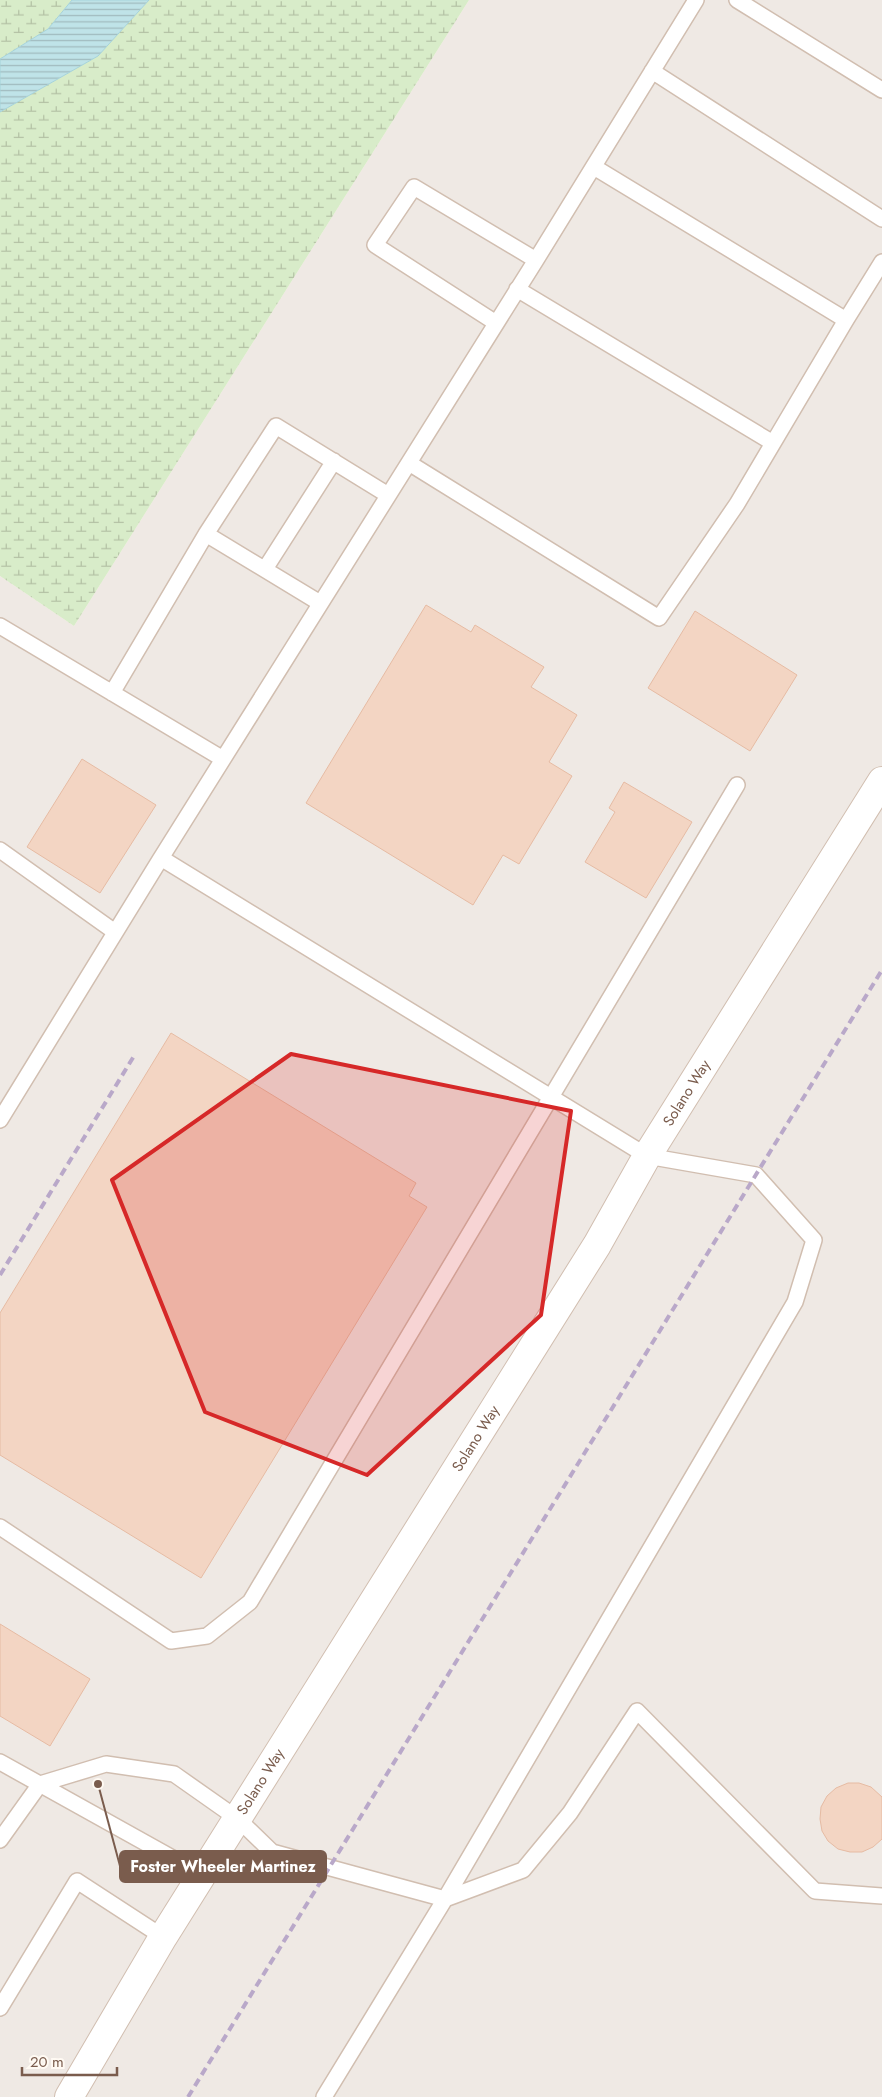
<svg xmlns="http://www.w3.org/2000/svg" width="882" height="2097" font-family="Jost,sans-serif">
<style>
.industrial{fill:#efe9e4}
.wetland{fill:url(#wetland-marsh)}
.water{fill:url(#water-rules);stroke:#a5d3da}
.building{fill:#f3d5c3;stroke:#e6bba3}
.lines{fill:none;stroke-linecap:round;stroke-linejoin:round}
.service-casing{stroke:#d1beb0;stroke-width:18}
.minor-casing{stroke:#d1beb0;stroke-width:30}
.service{stroke:#fff;stroke-width:15}
.minor{stroke:#fff;stroke-width:28}
.rail{stroke:#b9a8c9;stroke-width:4;stroke-dasharray:8 5;stroke-linecap:butt}
.marked{fill:#d62828;fill-opacity:0.2;stroke:#d62828;stroke-width:4;stroke-linejoin:round}
.labels{text-anchor:middle;stroke-width:4;stroke-linejoin:round;paint-order:stroke}
.street-label{font-size:15px;fill:#7a5c4d;stroke:#fffaf3}
.leader{fill:none;stroke:#7a5c4d;stroke-width:2}
.callout-dot{fill:#7a5c4d;stroke:#fffaf3;stroke-width:2}
.callout{fill:#7a5c4d;stroke:#7a5c4d;stroke-width:2}
.callout-label{font-size:16px;text-anchor:middle;font-weight:bold;fill:#fff}
</style>
<defs>
<pattern id="wetland-marsh" width="20" height="14" patternUnits="userSpaceOnUse" patternTransform="scale(1.25)"><rect width="20" height="14" fill="#d8ecc9"/><path d="M1 5h8M5 5V1M11 12h8M15 12V8" fill="none" stroke="#b4c2a5"/></pattern>
<pattern id="water-rules" width="6" height="5" patternUnits="userSpaceOnUse" patternTransform="scale(1.25)"><rect width="6" height="5" fill="#bfe3e8"/><path d="M0 2.5h6" fill="none" stroke="#a0bbbe"/></pattern>
</defs>
<rect width="100%" height="100%" fill="#fdf6ec"/>
<path class="industrial" d="M469,0H882V2097H0V576L74,626Z"/>
<path class="wetland" d="M0,0H72L48,29L0,59Z
M149,0H469L74,626L0,576V112L98,56Z"/>
<path class="water" d="M72,0H149L98,56L0,112V59L48,29Z"/>
<path class="building" d="M426,605L471,632L475,625L544,667L531,687L577,715L549,762L572,776L519,864L503,855L473,905L306,803Z
M695,611L797,675L750,751L648,688Z
M82,759L156,805L100,893L27,847Z
M624,782L692,822L646,898L585,862L615,812L609,808Z
M171,1033L416,1183L409,1196L427,1207L201,1578L0,1455V1313Z
M0,1624L90,1679L50,1746L0,1716Z
M848,1783H859L871,1787L882,1797V1839L873,1847L862,1852H850L838,1849L828,1841L822,1831L820,1819L821,1807L827,1796L836,1788Z"/>
<g class="lines">
<defs>
<path id="service" d="M737,0L882,90
M652,71L882,219
M594,167L846,320
M517,289L773,443
M496,323L375,245L414,187L536,260
M409,463L659,618L737,504L846,320L882,262
M265,569L334,461
M320,603L206,534L276,426L388,495
M0,626L223,759
M112,693L206,534
M0,850L115,932
M0,1120L161,858
M0,1527L171,1641L207,1636L250,1602L737,785
M0,1762L203,1875
M0,1840L40,1784L106,1764L174,1774L238,1819L272,1852L445,1899L523,1870L570,1813L637,1711L815,1891L882,1896
M0,2008L77,1881L163,1937
M324,2097L445,1899L795,1302L814,1240L756,1175L647,1156L161,858L536,260L696,0"/>
<g id="minor">
<path id="s1" d="M69,2097L163,1937L597,1245L647,1156L882,781"/>
</g>
</defs>
<use href="#service" class="service-casing"/>
<use href="#minor" class="minor-casing"/>
<use href="#service" class="service"/>
<use href="#minor" class="minor"/>
<path class="rail" d="M0,1275L134,1056
M188,2097L882,970"/>
</g>
<path class="marked" d="M291,1054L571,1111L541,1315L367,1475L205,1412L112,1180Z"/>
<g class="labels">
<g class="street-label">
<text dy="5" stroke="none"><textPath href="#s1" startOffset="1179">Solano Way</textPath></text>
<text dy="5" stroke="none"><textPath href="#s1" startOffset="774">Solano Way</textPath></text>
<text dy="5" stroke="none"><textPath href="#s1" startOffset="369">Solano Way</textPath></text>
</g>
</g>
<path class="leader" d="M98 1784L120 1866"/>
<circle class="callout-dot" cx="98" cy="1784" r="5"/>
<rect class="callout" x="120" y="1851" width="206" height="31" rx="5"/>
<g class="callout-label">
<text x="223" y="1872">Foster Wheeler Martinez</text>
</g>
<path d="M22 2067v8h95v-8" fill="none" stroke="#7a5c4d" stroke-width="2.5"/>
<text x="30" y="2067" font-size="15" fill="#7a5c4d" stroke="#fffaf3" stroke-width="4" paint-order="stroke">20 m</text>
</svg>
